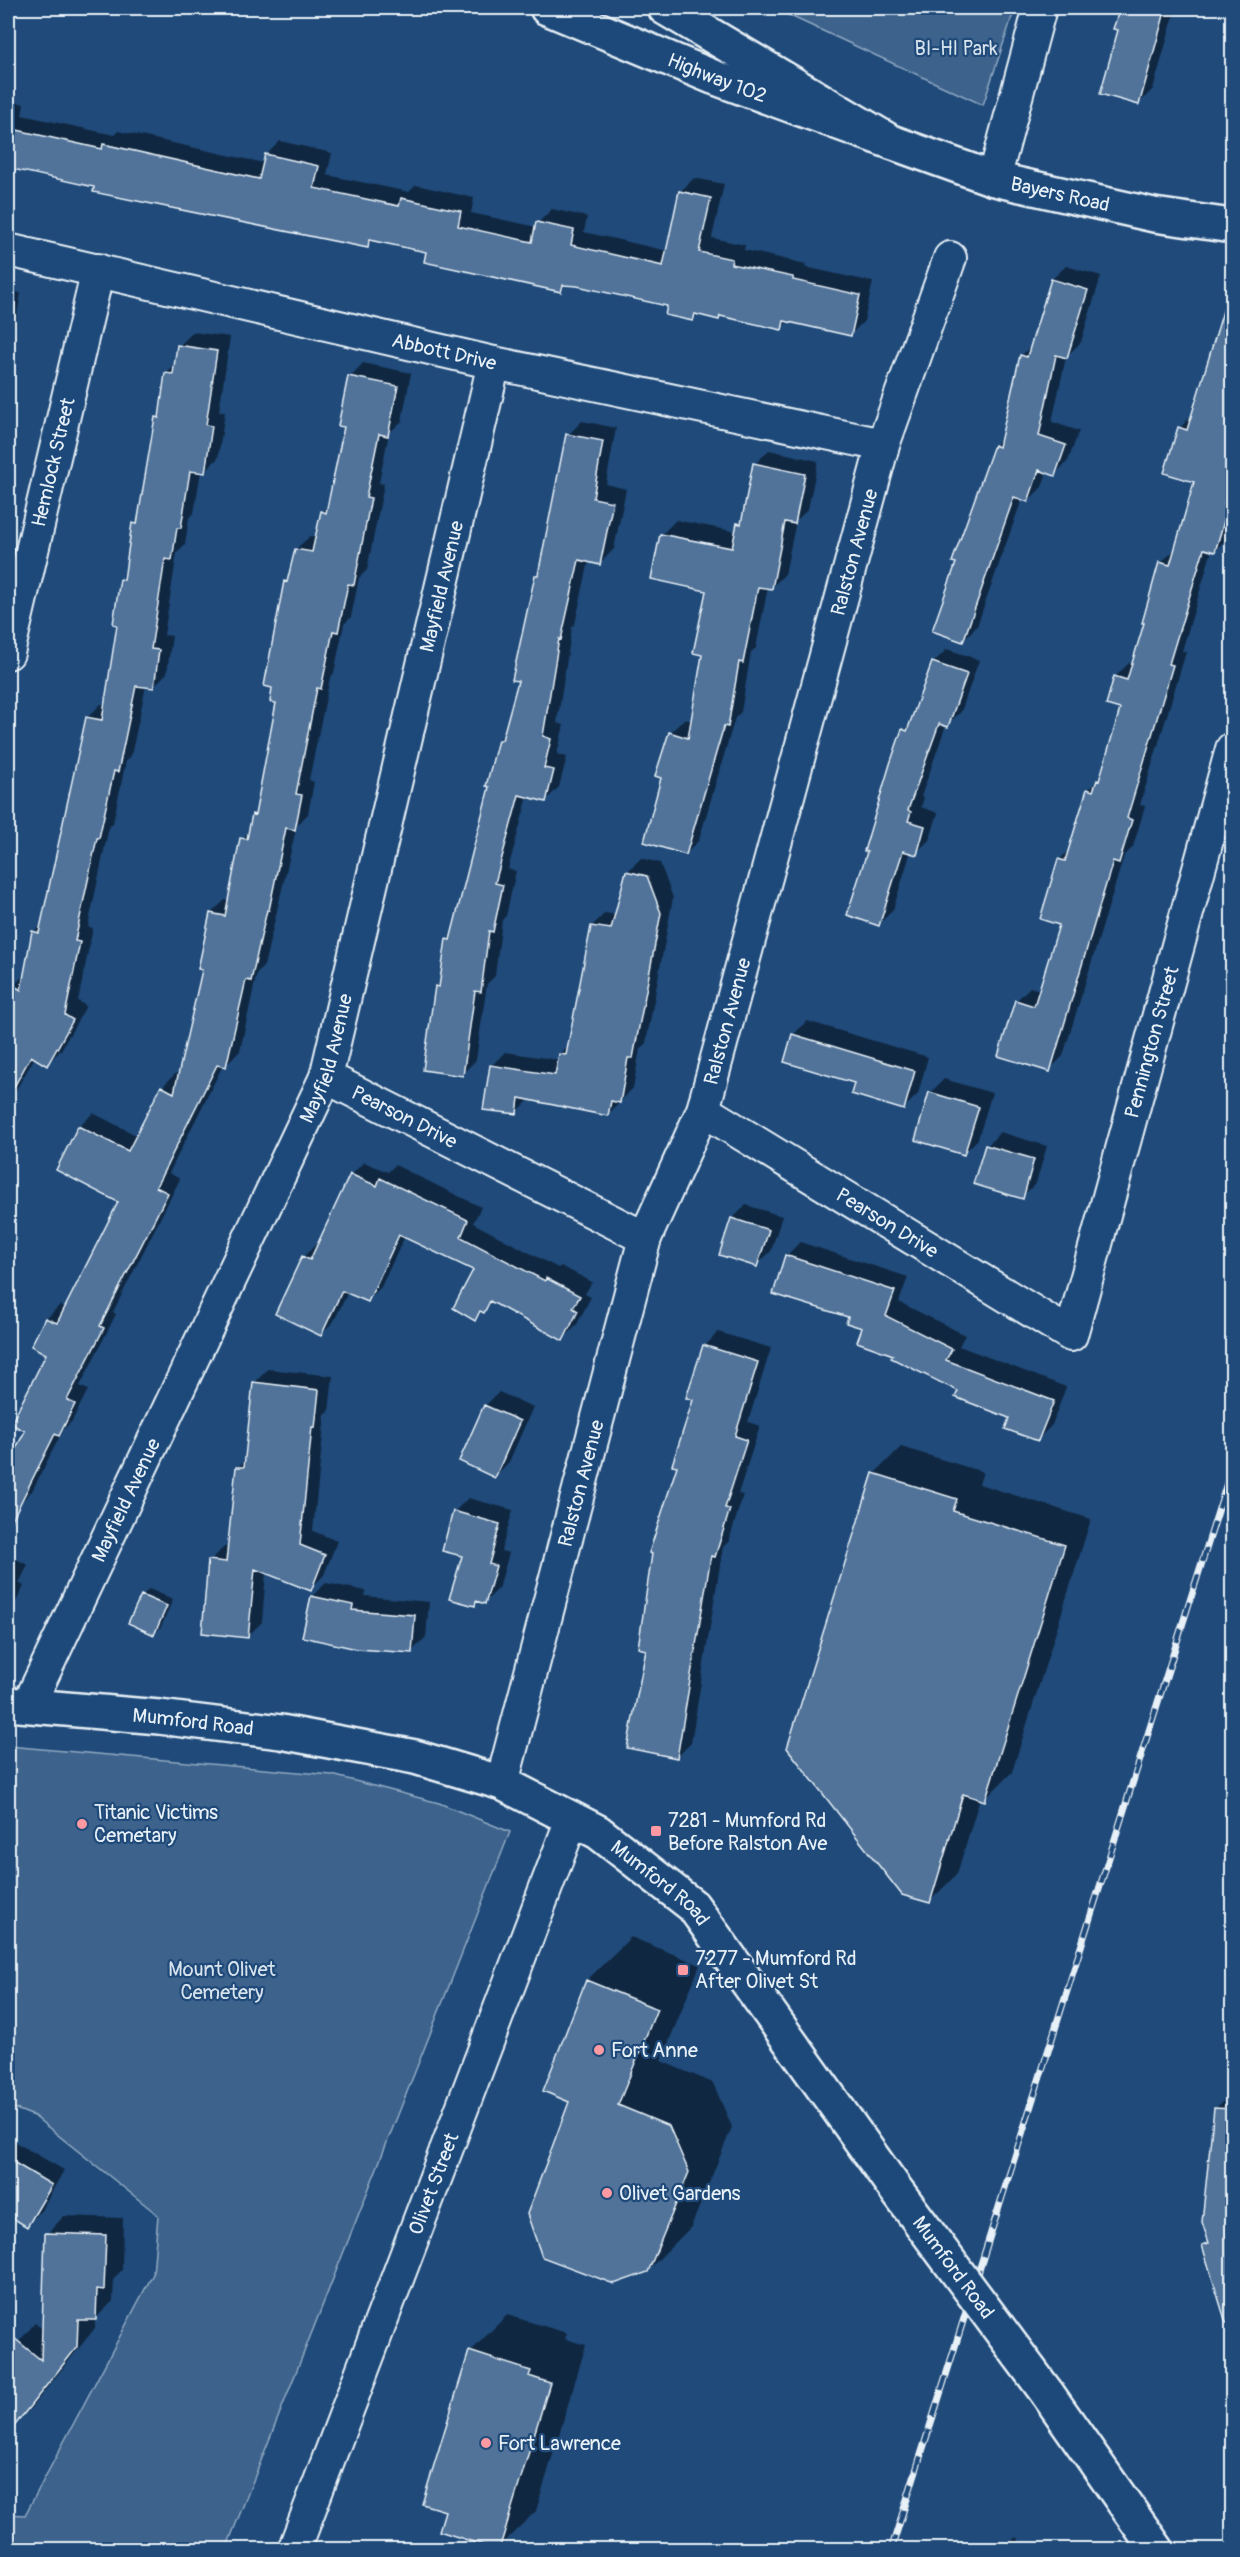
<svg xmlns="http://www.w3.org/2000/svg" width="1240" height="2557" font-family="Pangolin,sans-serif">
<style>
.green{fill:#3c628c;stroke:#92aac2;stroke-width:1.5}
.shadow{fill:#0007}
.building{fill:#517399;stroke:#e8f1f8;stroke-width:1.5}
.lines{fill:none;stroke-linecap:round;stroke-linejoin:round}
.street-casing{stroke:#e8f1f8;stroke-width:36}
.secondary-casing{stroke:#e8f1f8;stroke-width:38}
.primary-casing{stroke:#e8f1f8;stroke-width:38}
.highway-casing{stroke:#e8f1f8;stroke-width:38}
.street{stroke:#1f4a7a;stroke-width:32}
.secondary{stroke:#1f4a7a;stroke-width:33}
.primary{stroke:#1f4a7a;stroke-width:33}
.highway{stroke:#1f4a7a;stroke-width:33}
.rail-casing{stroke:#e8f1f8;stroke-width:7}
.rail{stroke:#1f4a7a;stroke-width:4.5;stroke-dasharray:14;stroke-linecap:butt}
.secondary-bridge-casing{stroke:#e8f1f8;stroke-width:38;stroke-linecap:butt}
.secondary-bridge{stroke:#1f4a7a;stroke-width:33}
.poi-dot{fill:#ff9aa2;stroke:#1f4a7a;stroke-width:2}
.labels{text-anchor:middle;stroke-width:4.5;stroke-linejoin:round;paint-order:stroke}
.park-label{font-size:20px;fill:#d7e3ed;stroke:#1f4a7a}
.street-label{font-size:20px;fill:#e8f1f8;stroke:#1f4a7a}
.poi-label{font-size:20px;fill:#e8f1f8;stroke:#1f4a7a;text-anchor:start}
</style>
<rect width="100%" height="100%" fill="#1f4a7a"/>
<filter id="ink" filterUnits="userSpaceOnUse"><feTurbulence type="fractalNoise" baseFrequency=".0167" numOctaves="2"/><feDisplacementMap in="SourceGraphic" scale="12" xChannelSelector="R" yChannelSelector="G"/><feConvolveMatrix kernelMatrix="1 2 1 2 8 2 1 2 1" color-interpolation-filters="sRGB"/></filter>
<g filter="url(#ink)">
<path class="green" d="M773,8H1015L983,105Z
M8,1746L332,1775L439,1803L510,1832L226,2549H8V2514L25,2515L153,2274L158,2215L34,2116L8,2106Z"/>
<path class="shadow" d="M1121,8H1176L1153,89L1139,103L1120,29L1115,28Z
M8,89L12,90L9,100L24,104L22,115L114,135L118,131L264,163L266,155L280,141L332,153L327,175L409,192L416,185L474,198L471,213L537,227L538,223L552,209L587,217L584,232L668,251L681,191L694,178L724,184L712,238L745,245L744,250L806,264L805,267L873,282L864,321L851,334L789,321L781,328L722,315L718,318L698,314L693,319L669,305L567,284L561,290L428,251L374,239L367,246L8,165Z
M1066,266L1101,276L1081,342L1066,357L1052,422L1079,431L1068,461L1054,475L1047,472L1042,487L1028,501L1022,499L977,626L963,640L957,562L954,561L995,445L1003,437L1021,356L1032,345L1052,279Z
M8,291L21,293L13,336L8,343Z
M193,332L230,337L219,412H225L218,458L205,471H201L194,513L189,518L185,544L177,553L164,635L172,636L167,673L153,687L146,686L131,756L126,761L113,823L109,827L88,927L93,928L78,1001L86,1006L61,1050L47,1064L35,1057L16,1090L8,1099V996L13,986L26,973L34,932L43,923L87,718L101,704L106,705L118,624L121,580L126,575L134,524L140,518L157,418L161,414L166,374L176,363L179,346Z
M1232,332V523L1228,537L1215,551L1212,550L1182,651L1186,652L1140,805L1145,806L1133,847L1124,856L1063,1056L1049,1070L1016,1001L1030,987L1040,990L1060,924L1042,918L1060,859L1070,849L1088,790L1101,777L1121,708L1115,677L1129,663L1133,664L1161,563L1175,549L1196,481L1180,428L1193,414Z
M363,363L411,373L402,421L389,433L379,483L384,484L367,570L359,578L351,617L344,624L334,673L330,678L309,780L314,782L308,814L297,825L264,966L257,973L240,1051L226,1065H223L169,1173L180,1179L113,1312L116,1314L80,1386L88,1390L72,1421L63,1430L32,1491L18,1505L8,1499V1468L27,1430L48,1353L46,1319L60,1305L66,1308L120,1201L79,1127L93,1113L138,1136L162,1087L176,1073L180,1075L204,969L211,913L225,900L229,901L242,839L251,830L257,812L278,702L285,582L290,577L296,549L310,536L317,537L322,512L330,505L346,426L350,377Z
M582,421L616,428L606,484L626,489L614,549L600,563L589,561L575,624L572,627L557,723L564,725L557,754L567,757L559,787L545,801L528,796L508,869L516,871L506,916L502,920L495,976L487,984L476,1060L462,1074L436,987L441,982L447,940L453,934L491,786L499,740L504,735L519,680L536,575L540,572L568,435Z
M769,450L818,461L808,509L796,521L785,574L771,588L768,587L756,648L751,652L741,712L735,718L699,840L686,854L663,777L670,733L684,719L693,721L704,654L708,589L653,578L662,534L676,520L737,532L738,524L744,519L755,464Z
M947,649L979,660L961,712L946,725L921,797L924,798L921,807L938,813L930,839L916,853L911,851L893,910L879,924L904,730L912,722L933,663Z
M641,858L660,863L673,898L646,1043L640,1049L633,1088L608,1115L530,1099L516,1113L491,1066L505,1052L559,1060L560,1054L570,1045L592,926L605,913L616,915L627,872Z
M807,1021L928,1057L918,1094L904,1108L856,1082L793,1035Z
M944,1079L992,1093L978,1139L964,1153L930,1093Z
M1000,1132L1047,1146L1036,1183L1022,1197L987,1146Z
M364,1162L388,1172L395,1165L481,1207L473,1223L558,1268L561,1266L592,1282L585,1294L591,1297L576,1326L563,1339L493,1301L475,1319V1269L405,1236L381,1287L367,1301L348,1292L334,1321L321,1334L303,1257L317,1244H319L351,1175Z
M746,1205L782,1216L771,1251L757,1265L732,1219Z
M800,1242L908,1277L899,1302L965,1335L959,1346L1066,1387L1052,1425L1038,1439L1011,1417L895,1354L850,1316L786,1256Z
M718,1332L771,1348L748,1422L760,1426L738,1494L743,1495L729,1541L723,1547L691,1743L677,1757L679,1465L705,1346Z
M268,1369L333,1376L329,1412L325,1415L313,1531L337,1541L324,1575L310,1589L266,1572L262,1622L248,1636L210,1561L224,1547H229L238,1467L246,1459L254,1383Z
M499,1392L533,1407L509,1462L495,1476L485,1406Z
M901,1447L983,1472L979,1484L1091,1519L1012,1772L985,1799L980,1798L957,1874L930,1901L874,1474Z
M468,1498L513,1510L501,1551L509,1553L499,1588L485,1602L478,1600L475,1604L454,1512Z
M8,1555L28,1565L19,1583L24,1586L8,1618Z
M326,1583L366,1591L365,1596L429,1602L426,1637L412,1651L312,1596Z
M149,1589L173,1599L161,1627L154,1633L130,1623L142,1596Z
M631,1937L700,1965L661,2061L713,2083L732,2127L691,2227L647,2271L571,2101L544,2090L587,1980Z
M1229,2095H1232V2274L1204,2246L1210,2240L1215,2109Z
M8,2138L64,2170L41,2211L27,2225L8,2213Z
M64,2216L123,2218L122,2270L114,2278L113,2301L95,2319V2328L31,2408L13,2426L8,2421V2354L35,2323L44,2330L47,2234Z
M507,2315L567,2333L565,2339L586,2345L536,2511L498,2548L470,2352Z
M1016,2537L1026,2550H1001Z"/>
<path class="building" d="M1120,8H1166L1139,105L1100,94L1118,30L1113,29Z
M8,128L102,149L103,144L259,179L265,154L319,166L314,188L399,206L401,198L461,211L458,226L532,242L536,222L574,230L571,245L663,266L679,191L711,198L699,252L732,259L731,264L793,277V280L860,295L851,336L784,321L782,330L720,316L719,320L695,314L693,321L665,315L667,306L577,286L563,285L561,292L424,262L426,252L369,240L368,248L93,192L94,187L8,168Z
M1051,279L1088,290L1067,358L1056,355L1039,436L1066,445L1055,476L1039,470L1028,502L1014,497L963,642L932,631L956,563L952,562L994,445L999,447L1020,355L1027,357Z
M1226,301L1233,302V475L1224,503L1229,504L1215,552L1204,549L1169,664L1173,665L1127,818L1132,820L1119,863L1113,861L1050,1072L998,1056L1015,1000L1034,1006L1059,925L1040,919L1058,859L1065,861L1087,789L1093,791L1097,780L1099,781L1120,709L1106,705L1114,676L1127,680L1144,623H1142L1159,562L1170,565L1194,482L1164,473L1178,427L1187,430Z
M177,345L217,351L206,425L212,426L205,473L190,471L181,528H177L172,560L165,559L151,649L159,650L154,688L136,686L118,772L114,771L99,838H97L75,941L80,942L65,1015L73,1020L47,1066L31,1056L8,1098V982L21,990L32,931L39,933L86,717L102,720L117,625L113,624L120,579L124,580L132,523L137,524L155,417L159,418L165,373L173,374Z
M348,376L398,386L388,436L379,434L366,497L371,498L354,585L348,584L338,632L333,631L321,689L317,688L296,794L302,795L295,830L286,828L269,910H267L251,981L246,980L226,1067L217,1065L156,1187L168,1193L100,1326L104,1328L67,1400L75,1404L59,1436L55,1434L8,1528V1464L25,1431L11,1424L46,1354L31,1346L45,1318L57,1323L118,1202L56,1170L78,1126L128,1151L161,1086L174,1093L202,970L198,969L210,913L225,916L240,838L247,839L252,814L255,815L276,703L270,702L272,688L264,686L284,581L287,582L295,549L312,552L321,511L326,513L344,427L338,426Z
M566,434L603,441L593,498L613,502L600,565L579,560L561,640L559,639L543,736L551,739L544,768L554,770L546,802L519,795L495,883L503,885L493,932L489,931L481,992L475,991L463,1076L423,1070L435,986L439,987L446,939L450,940L489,787L486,786L498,740H502L518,681L512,680L535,575H538Z
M753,463L805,474L795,524L785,522L772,589L758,587L743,663L739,662L728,727L724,726L686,855L644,842L661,778L655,776L669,732L688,738L702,655L693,653L706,591L651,579L660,534L732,548L737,523L741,524Z
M932,662L967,674L948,727L939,724L908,810L911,812L908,821L925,826L917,855L903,851L879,926L847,915L867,852L864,851L890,764L902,729L907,731Z
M626,871L647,876L661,913L633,1058H628L620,1103L611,1101L608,1116L519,1098L517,1114L483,1110L490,1065L555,1075L559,1054L566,1055L591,926L611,929Z
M792,1034L915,1071L904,1110L851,1094L854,1083L784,1062Z
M929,1092L979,1107L964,1155L915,1140Z
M985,1145L1034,1159L1023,1199L973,1184Z
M350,1174L377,1186L380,1178L468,1220L461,1237L545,1281L546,1278L580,1296L573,1308L578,1311L563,1341L490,1301L484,1313L480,1311L475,1321L453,1308L473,1270L399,1235L368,1302L342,1291L321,1336L275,1314L302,1256L310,1260Z
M731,1218L769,1230L757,1267L719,1255Z
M785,1255L895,1291L886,1316L952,1349L946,1360L1054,1401L1038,1441L1005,1429L1009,1418L955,1397L958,1391L891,1358L893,1355L857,1342L862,1328L846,1323L848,1317L773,1294Z
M703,1345L758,1362L735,1436L747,1440L725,1508L730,1509L715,1557L711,1556L677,1758L627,1748L646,1650L638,1648L652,1554L649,1553L677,1466L672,1465L693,1400L686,1398Z
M253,1382L319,1390L315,1428L312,1427L300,1545L325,1555L311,1591L255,1569L248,1638L202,1633L208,1560L226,1562L236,1467H244Z
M484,1405L520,1421L495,1478L459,1461Z
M873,1473L957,1499L953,1511L1065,1545L985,1801L963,1794L930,1903L902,1895L787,1748Z
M453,1511L500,1524L489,1564L496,1566L485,1604L476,1601L475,1606L449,1599L462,1556L442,1551Z
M141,1595L167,1606L154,1635L128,1623Z
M311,1596L353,1605L352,1610L415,1615L412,1653L357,1649L302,1637Z
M586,1980L657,2009L618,2105L669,2126L689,2172L648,2272L614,2284L542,2257L527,2214L569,2102L543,2091Z
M1214,2108L1233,2109V2322L1226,2323L1202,2245L1209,2243L1202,2222Z
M8,2159L52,2185L27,2227L8,2215Z
M45,2233L106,2235L104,2290L97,2289L96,2320H78L77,2347L8,2434V2333L41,2360Z
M469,2351L531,2371L529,2376L550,2383L499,2550L439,2531L445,2511L422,2504Z"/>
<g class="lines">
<defs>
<g id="street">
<path d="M994,179L1040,8"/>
<path id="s1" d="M8,250L494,363L883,445"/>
<path id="s2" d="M8,653L98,270"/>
<path id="s3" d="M326,1077L645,1238"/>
<path id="s4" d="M703,1110L1071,1335L1232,749"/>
<path id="s5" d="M28,1706L326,1077L494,363"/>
<path id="s6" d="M502,1783L645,1238L703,1110L883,445L950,258"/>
<path id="s7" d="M294,2550L572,1819"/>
</g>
<g id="secondary">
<path id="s8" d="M8,1704L159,1717L281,1732L415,1757L502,1783L598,1832L693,1906L891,2183"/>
<path d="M1047,2393L1157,2550"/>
</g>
<g id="primary">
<path id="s9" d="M665,8L891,142L994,179L1154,215L1232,226"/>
</g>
<g id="highway">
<path id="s10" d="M547,8L713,77L891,142"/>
</g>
</defs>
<use href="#street" class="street-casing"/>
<use href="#secondary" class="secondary-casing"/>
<use href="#primary" class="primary-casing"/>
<use href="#highway" class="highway-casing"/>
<use href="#street" class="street"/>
<use href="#secondary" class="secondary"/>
<use href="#primary" class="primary"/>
<use href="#highway" class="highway"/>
<defs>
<path id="rail" d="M891,2550L1232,1467"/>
</defs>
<use href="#rail" class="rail-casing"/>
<use href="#rail" class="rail"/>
<defs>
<g id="secondary-bridge">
<path id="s11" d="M891,2183L1047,2393"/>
</g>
</defs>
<use href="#secondary-bridge" class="secondary-bridge-casing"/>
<use href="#secondary-bridge" class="secondary-bridge"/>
</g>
</g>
<g class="poi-dot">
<circle cx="82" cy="1824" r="6"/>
<rect x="650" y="1825" width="12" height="12" rx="3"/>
<rect x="677" y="1964" width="12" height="12" rx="3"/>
<circle cx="599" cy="2050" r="6"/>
<circle cx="607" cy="2193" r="6"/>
<circle cx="486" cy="2443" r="6"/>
</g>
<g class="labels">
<g class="park-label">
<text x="956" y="55">BI-HI Park</text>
<text x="222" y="1976">Mount Olivet<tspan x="222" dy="23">Cemetery</tspan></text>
</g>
<g class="street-label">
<text dy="7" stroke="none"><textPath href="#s10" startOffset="184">Highway 102</textPath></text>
<text dy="7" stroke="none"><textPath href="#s9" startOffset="440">Bayers Road</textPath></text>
<text dy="7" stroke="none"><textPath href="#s1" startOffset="448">Abbott Drive</textPath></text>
<text dy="7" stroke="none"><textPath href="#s2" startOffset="196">Hemlock Street</textPath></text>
<text dy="7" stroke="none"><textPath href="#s6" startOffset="1282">Ralston Avenue</textPath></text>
<text dy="7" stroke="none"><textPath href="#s5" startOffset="1200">Mayfield Avenue</textPath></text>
<text dy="7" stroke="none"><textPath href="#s6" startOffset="796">Ralston Avenue</textPath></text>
<text dy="7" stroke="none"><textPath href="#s4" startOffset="735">Pennington Street</textPath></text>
<text dy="7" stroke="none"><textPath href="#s5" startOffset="714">Mayfield Avenue</textPath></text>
<text dy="7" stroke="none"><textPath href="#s3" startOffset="88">Pearson Drive</textPath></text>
<text dy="7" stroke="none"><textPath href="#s4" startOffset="216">Pearson Drive</textPath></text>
<text dy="7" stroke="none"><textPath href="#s6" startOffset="310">Ralston Avenue</textPath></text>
<text dy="7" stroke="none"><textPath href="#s5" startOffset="228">Mayfield Avenue</textPath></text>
<text dy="7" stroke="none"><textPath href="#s8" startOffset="186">Mumford Road</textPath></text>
<text dy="7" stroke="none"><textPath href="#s8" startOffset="690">Mumford Road</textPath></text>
<text dy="7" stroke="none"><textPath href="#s7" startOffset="392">Olivet Street</textPath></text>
<text dy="7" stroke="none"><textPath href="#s11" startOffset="105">Mumford Road</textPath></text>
</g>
<g class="poi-label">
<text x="94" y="1819">Titanic Victims<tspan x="94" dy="23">Cemetary</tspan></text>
<text x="668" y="1827">7281 - Mumford Rd<tspan x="668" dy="23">Before Ralston Ave</tspan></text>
<text x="695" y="1965">7277 - Mumford Rd<tspan x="695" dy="23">After Olivet St</tspan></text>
<text x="611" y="2057">Fort Anne</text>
<text x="619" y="2200">Olivet Gardens</text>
<text x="498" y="2450">Fort Lawrence</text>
</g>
</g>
<rect width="1240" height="2557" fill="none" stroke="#1f4a7a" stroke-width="30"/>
<rect x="15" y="15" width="1210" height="2527" fill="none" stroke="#e8f1f8" stroke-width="2" filter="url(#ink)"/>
</svg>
